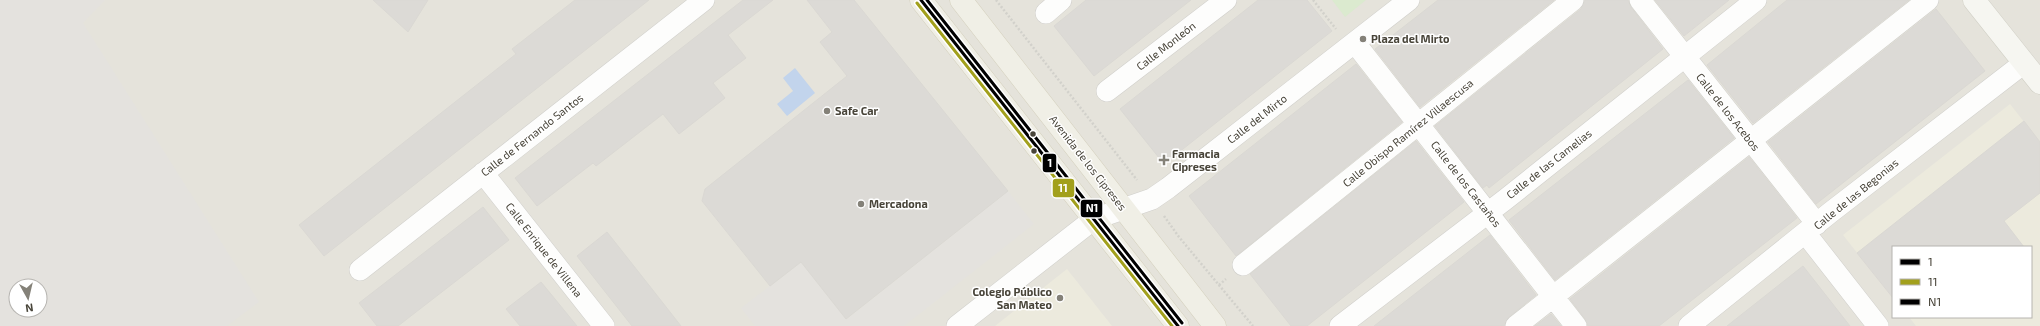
<svg xmlns="http://www.w3.org/2000/svg" width="2040" height="326" font-family="'Exo 2',sans-serif">
<style>
.residential{fill:#e5e3db;fill-rule:evenodd}
.education{fill:#eceadd}
.green{fill:#dbeacf}
.parking{fill:#e4e2de;fill-rule:evenodd}
.water{fill:#c2d4ec}
.building{fill:#dcdad6;stroke:#dad8d3}
.lines{fill:none;stroke-linecap:round;stroke-linejoin:round}
.street-casing{stroke:#d0cfcb;stroke-width:22}
.secondary-casing{stroke:#d1d0c6;stroke-width:23}
.primary-casing{stroke:#d3cfbc;stroke-width:23}
.path{stroke:#d2d1cb;stroke-width:2.5;stroke-dasharray:2 2;stroke-linecap:butt}
.street{stroke:#fdfdfc;stroke-width:21}
.secondary{stroke:#f6f6f1;stroke-width:22}
.primary{stroke:#f0efe6;stroke-width:22}
.bus-1-casing{stroke:#fff;stroke-width:6}
.bus-2-casing{stroke:#fff;stroke-width:6}
.bus-3-casing{stroke:#fff;stroke-width:6}
.bus-1{stroke:#000;stroke-width:3}
.bus-2{stroke:#a2a01c;stroke-width:3}
.bus-3{stroke:#000;stroke-width:3}
.poi-dot{fill:#848178;stroke:#fff;stroke-width:1.5}
.bus-dot{fill:#484439;stroke:#fff;stroke-width:1.5}
.labels{text-anchor:middle;stroke-width:3;stroke-linejoin:round;paint-order:stroke}
.poi-label{font-size:11px;font-weight:bold;fill:#484439;stroke:#fff;text-anchor:start}
.street-label{font-size:11px;fill:#484439;stroke:#fff}
.line-badge{stroke:#fff;stroke-width:1.5}
.badge-label{font-size:11px;text-anchor:middle;font-weight:bold;fill:#fff}
</style>
<rect width="100%" height="100%" fill="#f2f1ed"/>
<path class="residential" d="M0,0H2040V326H0ZM1893,247H2031V317H1893ZM16,286H40V310H16Z"/>
<path class="education" d="M2010,104L2040,142V326H1916L1909,317H2031V247H1893V298L1843,235Z
M1067,269L1112,326H995Z"/>
<path class="green" d="M1332,0H1366L1345,17Z"/>
<path class="parking" d="M0,0H105L83,23L259,302L227,326H0ZM16,286H40V310H16Z
M1008,191L1034,224L904,326H755L741,308L801,262L847,319Z"/>
<path class="water" d="M795,68L815,93L787,116L777,104L793,91L783,78Z"/>
<path class="building" d="M373,0H428L408,32Z
M575,0H649L324,256L299,225L516,54L512,49Z
M743,0H773L728,35L746,58L713,83L725,98L679,134L663,114L596,166L593,163L537,206L515,178Z
M807,0H854L1008,191L846,319L801,262L770,286L702,201L705,189L847,76L820,42L832,32Z
M1086,0H1191L1094,76L1054,26Z
M1258,0H1307L1332,31L1164,164L1120,109Z
M1438,0H1554L1420,107L1375,49Z
M1585,0H1628L1631,7L1663,49L1489,188L1487,185L1483,188L1435,126L1581,9Z
M1655,0H1729L1684,36Z
M1787,0H1909L1753,123L1707,65Z
M1936,9L1985,71L1816,204L1768,142Z
M1356,64L1402,122L1236,256L1189,196Z
M1688,80L1734,138L1555,280L1509,220Z
M2024,121L2040,142V193L2004,221L2024,247H1893V298L1857,253Z
M1416,141L1464,202L1307,326H1291L1250,274Z
M1749,157L1797,218L1659,326H1588L1585,319L1570,299Z
M483,207L509,240L398,326H377L359,303Z
M607,232L652,289L681,326H632L577,256Z
M1490,235L1536,295L1509,317L1504,326H1374Z
M1803,266L1850,326H1727Z
M541,282L555,299L577,326H520L506,309Z
M1551,314L1561,326H1535Z"/>
<g class="lines">
<defs>
<path id="street" d="M1640,0L1817,224
M1046,13L1061,0
M1355,43L1576,326
M1107,91L1226,0
M483,173L604,326
M1806,234L1878,326
M1243,265L1573,0
M360,270L704,0
M957,326L1094,219L1152,199L1168,188L1409,0
M1340,326L1506,199L1756,0
M1516,326L1928,0
M1689,326L1831,212L2024,63"/>
<path id="secondary" d="M1974,0L2040,83"/>
<path id="primary" d="M921,0L1178,326
M961,0L1215,326"/>
</defs>
<use href="#street" class="street-casing"/>
<use href="#secondary" class="secondary-casing"/>
<use href="#primary" class="primary-casing"/>
<path class="path" d="M996,0L1137,180
M1313,0L1336,29
M1164,216L1179,237L1253,326
M1219,285L1226,279"/>
<use href="#street" class="street"/>
<use href="#secondary" class="secondary"/>
<use href="#primary" class="primary"/>
<defs>
<path id="bus-1" d="M921,0L1178,326"/>
<path id="bus-2" d="M917,3L1172,326"/>
<path id="bus-3" d="M927,0L1182,323"/>
</defs>
<use href="#bus-1" class="bus-1-casing"/>
<use href="#bus-2" class="bus-2-casing"/>
<use href="#bus-3" class="bus-3-casing"/>
<use href="#bus-1" class="bus-1"/>
<use href="#bus-2" class="bus-2"/>
<use href="#bus-3" class="bus-3"/>
</g>
<g class="poi-dot">
<circle cx="1363" cy="39" r="4"/>
<circle cx="827" cy="111" r="4"/>
<path d="M1162 154h4v4h4v4h-4v4h-4v-4h-4v-4h4z"/>
<circle cx="861" cy="204" r="4"/>
<circle cx="1060" cy="298" r="4"/>
</g>
<g class="bus-dot">
<circle cx="1033" cy="134" r="3.5"/>
<circle cx="1034" cy="151" r="3.5"/>
</g>
<g class="labels">
<g class="poi-label">
<text x="1371" y="43">Plaza del Mirto</text>
<text x="835" y="115">Safe Car</text>
<text x="1172" y="158">Farmacia<tspan x="1172" dy="13">Cipreses</tspan></text>
<text x="869" y="208">Mercadona</text>
<text x="1052" y="296" text-anchor="end">Colegio Público<tspan x="1052" dy="13">San Mateo</tspan></text>
</g>
<g class="street-label">
<text transform="translate(1166 46) rotate(-38)" y="4">Calle Monleón</text>
<text transform="translate(1728 112) rotate(52)" y="4">Calle de los Acebos</text>
<text transform="translate(1257 119) rotate(-38)" y="4">Calle del Mirto</text>
<text transform="translate(1408 133) rotate(-39)" y="4">Calle Obispo Ramírez Villaescusa</text>
<text transform="translate(532 135) rotate(-38)" y="4">Calle de Fernando Santos</text>
<text transform="translate(1088 163) rotate(52)" y="4">Avenida de los Cipreses</text>
<text transform="translate(1549 164) rotate(-38)" y="4">Calle de las Camelias</text>
<text transform="translate(1466 184) rotate(52)" y="4">Calle de los Castaños</text>
<text transform="translate(1856 194) rotate(-39)" y="4">Calle de las Begonias</text>
<text transform="translate(544 250) rotate(52)" y="4">Calle Enrique de Villena</text>
</g>
</g>
<g class="line-badge">
<rect x="1042" y="153" width="15" height="20" rx="4" fill="#000"/>
<rect x="1052" y="178" width="23" height="20" rx="4" fill="#a2a01c"/>
<rect x="1080" y="199" width="23" height="19" rx="4" fill="#000"/>
</g>
<g class="badge-label">
<text x="1050" y="167">1</text>
<text x="1063" y="192">11</text>
<text x="1092" y="212">N1</text>
</g>
<rect x="1892" y="246" width="140" height="72" fill="#ffffff" stroke="#b6b4b0"/>
<rect x="1900" y="259" width="20" height="6" fill="#000000" stroke="#b6b4b0"/>
<text x="1928" y="266" font-size="12" fill="#484439">1</text>
<rect x="1900" y="279" width="20" height="6" fill="#a2a01c" stroke="#b6b4b0"/>
<text x="1928" y="286" font-size="12" fill="#484439">11</text>
<rect x="1900" y="299" width="20" height="6" fill="#000000" stroke="#b6b4b0"/>
<text x="1928" y="306" font-size="12" fill="#484439">N1</text>
<g transform="translate(28 298) rotate(172)"><circle r="19" fill="#ffffff" stroke="#b6b4b0"/>
<path d="M0-3L7 15L0 10L-7 15Z" fill="#848178"/>
<text y="-6" font-size="11" font-weight="bold" text-anchor="middle" fill="#484439">N</text>
</g>
</svg>
